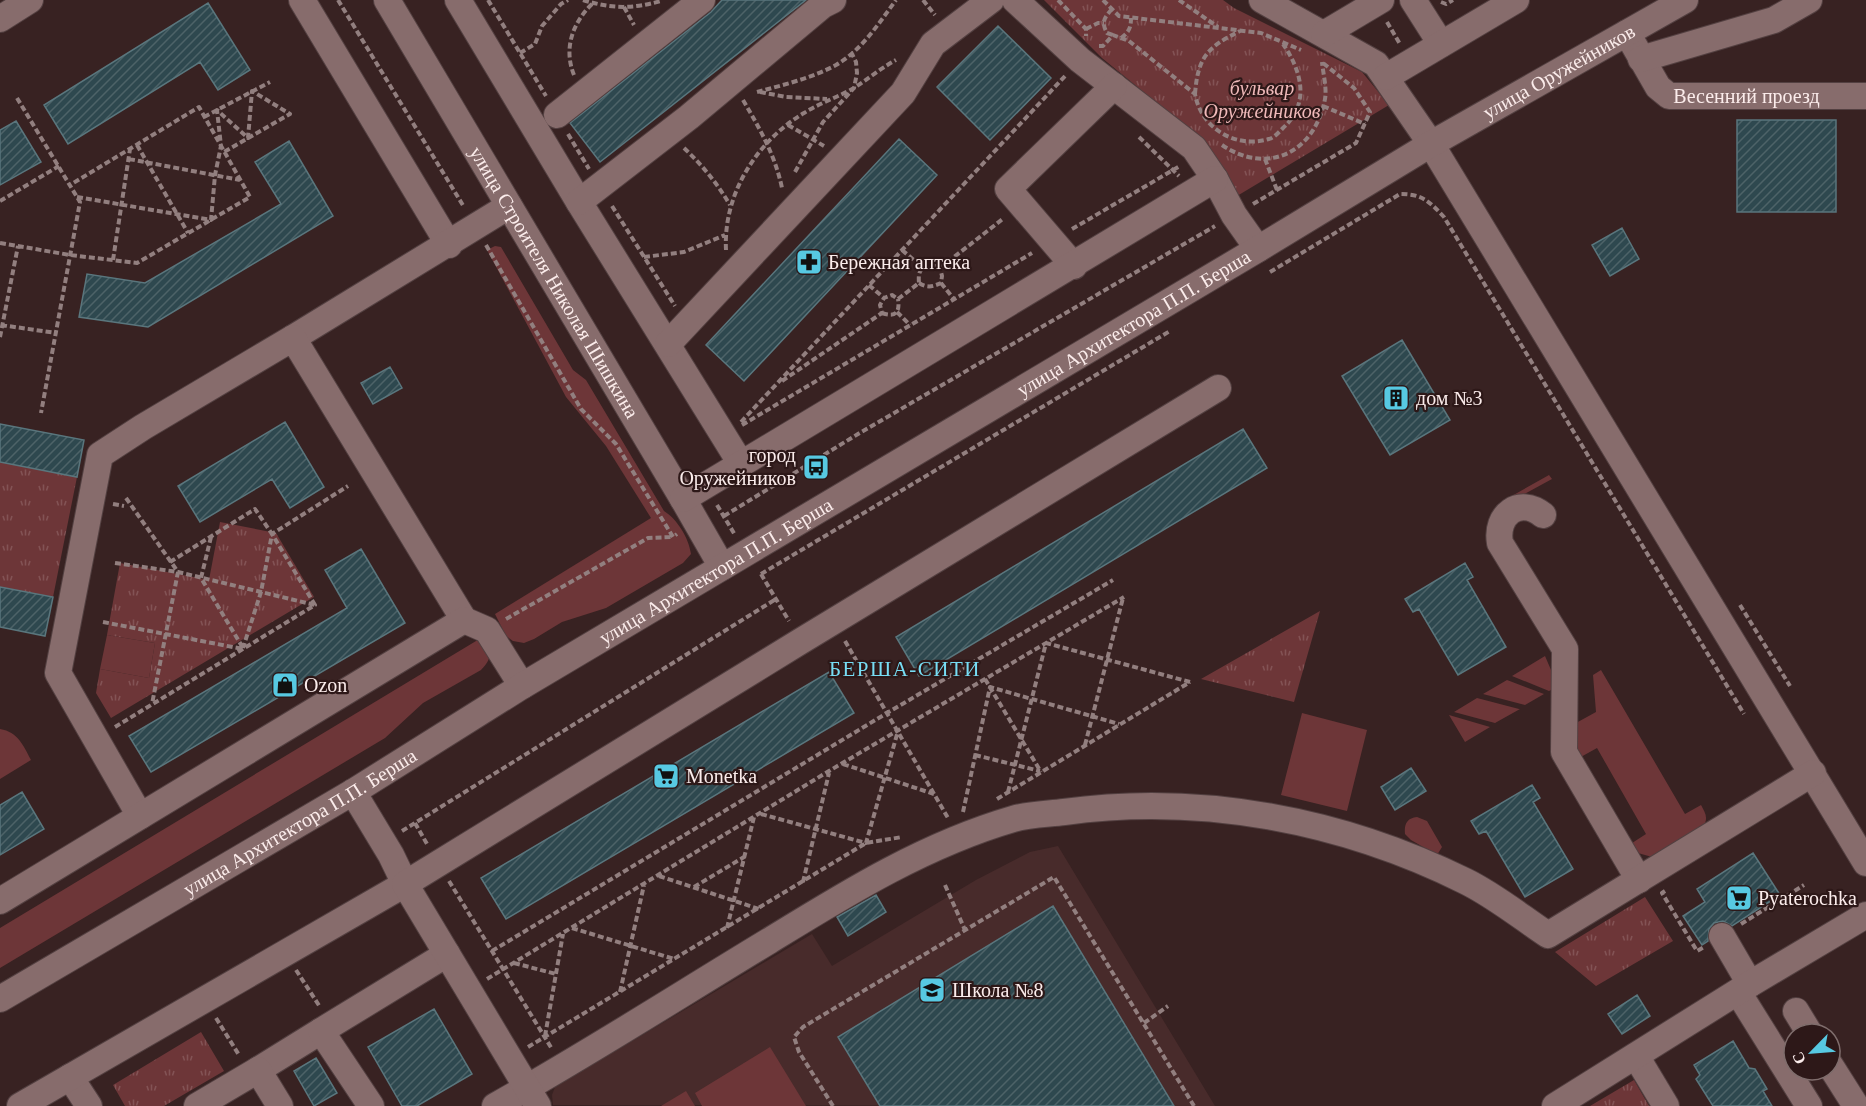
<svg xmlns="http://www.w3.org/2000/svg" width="1866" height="1106" font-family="Georgia,serif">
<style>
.built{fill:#482b2b}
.grass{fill:#6d3638}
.park{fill:url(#park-tufts)}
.building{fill:url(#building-hatch);stroke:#5a767d;stroke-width:1.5}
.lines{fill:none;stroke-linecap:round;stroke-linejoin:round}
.minor-casing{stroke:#534041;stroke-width:28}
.path{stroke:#927f7f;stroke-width:4;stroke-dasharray:6 3;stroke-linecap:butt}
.minor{stroke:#876c6c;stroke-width:26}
.labels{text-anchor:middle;stroke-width:4.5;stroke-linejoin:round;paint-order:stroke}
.street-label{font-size:20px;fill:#fbeceb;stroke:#2d1818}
.park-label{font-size:20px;font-style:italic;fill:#efb9b9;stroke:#2d1818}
.poi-label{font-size:20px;fill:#fbeceb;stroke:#2d1818;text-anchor:start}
.neighbourhood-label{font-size:21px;letter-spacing:1.5px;fill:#77ddf4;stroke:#2d1818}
</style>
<defs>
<pattern id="park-tufts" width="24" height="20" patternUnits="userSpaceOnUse" patternTransform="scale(1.5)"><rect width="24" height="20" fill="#6d3638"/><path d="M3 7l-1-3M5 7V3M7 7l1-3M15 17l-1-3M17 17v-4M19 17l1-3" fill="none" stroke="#835355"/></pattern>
<pattern id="building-hatch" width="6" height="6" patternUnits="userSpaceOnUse" patternTransform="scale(1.5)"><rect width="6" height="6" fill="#2e484f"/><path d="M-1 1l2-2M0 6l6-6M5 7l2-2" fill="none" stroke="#4d6368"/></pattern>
</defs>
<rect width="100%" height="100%" fill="#382222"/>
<path class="built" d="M1058,846L1215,1106L553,1105L552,1095L555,1087L812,934L832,966L976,880L1030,852Z"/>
<path class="grass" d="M495,246L501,247L573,370L586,380L664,511C677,519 689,538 691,554L683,563L606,608L562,622L534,639L524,643L513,641L506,636L495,614L651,518L606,446L566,397L487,250Z
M1549,475L1552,479L1504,505L1501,502Z
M107,635L155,643L149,678L100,669Z
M481,638C490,652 494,657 481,670L423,703L385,738L0,968V928Z
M1545,656L1551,670V690L1549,691L1512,676Z
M1601,670L1685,814L1701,805C1704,811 1708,816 1705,823C1700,834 1664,850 1652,857L1638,853L1629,845L1646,834L1597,748L1579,758L1576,752V723L1596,712L1593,675Z
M1507,680L1544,694L1525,705L1483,694Z
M1477,698L1519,709H1520L1495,723L1454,712Z
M1302,713L1367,730L1347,811L1281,795Z
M1449,715L1490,727L1465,742Z
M0,729C18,732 23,745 31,760L0,779Z
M1417,817L1427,821L1442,847L1437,855L1411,840L1405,834C1404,824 1407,818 1417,817Z
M770,1047L806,1106H702L695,1093Z
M686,1091L695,1106H661Z"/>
<path class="park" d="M1044,0H1223L1234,8L1362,72L1389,105L1237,196L1206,143L1102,58Z
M0,462L77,477L53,597L0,587Z
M220,522L276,533L314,597L111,718L96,693L100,669L149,678L155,643L107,635L120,563L209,580Z
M1320,611L1294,702L1201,679Z
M1645,897L1673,941L1596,986L1555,952Z
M201,1032L224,1071L164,1106H125L113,1085Z
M1634,1080L1649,1106H1590Z"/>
<path class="building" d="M722,0H806L600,162L570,123L711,12Z
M208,3L250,70L218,90L200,62L68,144L44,105Z
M998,26L1051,78L990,140L937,87Z
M1737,120H1836V212H1737Z
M16,121L41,162L0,185V130Z
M899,139L937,175L744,381L706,345Z
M289,141L333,216L148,327L79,317L87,274L145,283L281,204L255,162Z
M1622,228L1639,259L1610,276L1592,245Z
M1402,340L1450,420L1390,455L1342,376Z
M390,367L402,388L373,404L361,383Z
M285,422L324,487L290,508L272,479L200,522L178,486Z
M0,424L84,440L77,477L0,462Z
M1243,429L1267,468L919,676L896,637Z
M361,549L405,623L151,772L129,736L347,608L325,570Z
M1465,563L1473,577L1467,580L1506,647L1458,675L1419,609L1413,612L1405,599Z
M0,587L53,597L45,636L0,627Z
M829,672L854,713L506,919L481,878Z
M1411,768L1426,791L1395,810L1381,787Z
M1532,785L1540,798L1533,802L1573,869L1525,897L1486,831L1479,834L1471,821Z
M22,792L44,829L0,855V805Z
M1753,853L1780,895L1732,926L1723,921L1714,923L1709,929L1708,941L1702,945L1683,916L1705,902L1697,889Z
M876,895L886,912L848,936L837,917Z
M1053,906L1174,1106H880L838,1037Z
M1637,995L1650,1016L1622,1034L1608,1014Z
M434,1009L472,1074L417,1106H402L368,1047Z
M1733,1041L1749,1068L1755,1069L1767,1089L1763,1091L1772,1106H1713L1696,1079L1700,1075L1694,1065Z
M316,1058L337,1093L314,1106L294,1071Z"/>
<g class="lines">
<defs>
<g id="minor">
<path d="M302,0L449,245"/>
<path id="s1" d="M387,0L683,499L722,567"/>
<path d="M458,0L579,202L741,464"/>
<path d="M1015,0L1080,60L1194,148L1215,179L1234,215L1258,249"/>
<path d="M1262,0L1376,64L1431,144L1866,863"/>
<path d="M1413,0L1441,44"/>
<path d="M0,19L30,0"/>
<path id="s2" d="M1627,33L1658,87L1669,96H1866"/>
<path d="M1324,34L1381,0"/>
<path d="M1641,59L1774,20L1809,0"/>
<path d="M1386,77L1516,0"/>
<path d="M557,115L702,0"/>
<path d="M579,202L689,117L823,5L833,0"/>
<path d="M1074,266L1008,189L1114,86"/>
<path d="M293,338L509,206"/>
<path d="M668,344L903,93L933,44L991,0"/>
<path d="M683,499L1215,179"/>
<path d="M1543,515C1519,496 1495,515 1500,543L1565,649L1564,752L1639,880"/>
<path d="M140,816L58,673L100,455L143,427L293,338L464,620"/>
<path d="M0,901L464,620L487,630L522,686"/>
<path d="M1722,936L1750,984"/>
<path d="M1738,992L1809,1106"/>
<path id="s3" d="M0,999L353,792L522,686L1258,249L1431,144L1685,0"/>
<path d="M1796,1011L1810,1034"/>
<path d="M1636,1056L1666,1106"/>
<path d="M1830,1065L1856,1106"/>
<path d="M258,1070L321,1031"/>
<path d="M70,1077L89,1106"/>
<path d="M20,1106L405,884L391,855L353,792"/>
<path d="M197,1106L258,1070L280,1106"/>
<path d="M371,1106L321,1031L447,954"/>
<path d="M495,1106C588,1054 678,996 769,941C847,893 924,845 1013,819C1029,814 1048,814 1064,812C1201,793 1342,820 1465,881C1494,895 1521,917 1548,935L1813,773"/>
<path d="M538,1106L405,884L801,641L1218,388"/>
<path d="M1555,1106L1750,984L1866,915"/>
</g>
</defs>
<use href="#minor" class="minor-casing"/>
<path class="path" d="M338,0L464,207
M488,0L546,96
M583,0C612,9 632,9 661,1
M923,0L935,15
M1058,0L1086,29V36
M1103,0L1119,16L1261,33L1301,50
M1179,0L1218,27
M1441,2L1446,4L1453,0
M624,7L634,25
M1112,9C1104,18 1101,22 1107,33L1113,35
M1387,22L1400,44
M1086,29L1098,23H1104
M1121,38C1129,32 1131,28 1131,18
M1099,46H1103L1113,35L1129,41L1195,94C1201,128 1235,149 1269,139C1274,138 1279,132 1283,128C1311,103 1301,70 1283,44
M520,53L535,44L542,26L561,4L568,0
M574,75C563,48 573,22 593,3
M757,92C783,85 812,78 836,65C862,50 879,23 896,0
M760,92L786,97L827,99
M1195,94C1198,56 1208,47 1240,31
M17,98L80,202L41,413
M743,100C760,129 775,155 782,188
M1323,106L1365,124
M204,117L270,82
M788,125L824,146
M568,134L589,169
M1139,137L1179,176
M137,145L188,233
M1222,145C1268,176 1315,152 1325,99C1327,88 1323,73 1322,62
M684,148C702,165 717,183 730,205
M129,159L240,180
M1265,159L1277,190
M795,172L823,122L854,88L857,73L856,62L851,52
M77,197L211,220L215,175L221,146L217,110L248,138L252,91L290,114L224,152
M0,201L59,166
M1253,204L1356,143L1370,112L1354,88L1323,63
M612,206L675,306
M1072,229L1180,166
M0,243L70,255L137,263L250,197L199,107L70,185
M486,245L581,409L616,444L673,537L677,534
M726,250C723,194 757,141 804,113C820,103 838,97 854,88C868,79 881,68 896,60
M902,250L922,267
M644,257L684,252L725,235
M113,260L130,149
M1270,272L1400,194C1422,194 1429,201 1444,217L1744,714
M919,283C927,288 932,287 941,283L942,276L940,268
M941,283L954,299
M869,285L884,298
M897,312L910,325
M882,313C896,318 900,312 898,299
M1,325L56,333
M0,337L18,246
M782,381L882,313L880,305L884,298L892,295L898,299L919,283C918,272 920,268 930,263L940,268L1004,218
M741,422L1066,75
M742,425L1032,253
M126,498L178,572L152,704
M113,504L124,506
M717,505L735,535
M724,516L858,434L1215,226
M211,537L201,578L243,648
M170,562L255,509L272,534L261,592L243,648
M115,563L178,572L315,605
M761,574L1170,331
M761,574L789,621
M1740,605L1790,686
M506,619L648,538L673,537
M103,622L243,649
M845,641L948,818
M985,679L1041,772
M115,727L315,605L272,534L348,486
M1085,745L1123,598
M975,755L1040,771
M843,764L934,794
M1008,792L1046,643L1190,682
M997,799L1190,682
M963,812L990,687L1119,724
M761,814L866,843L898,731
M415,823L427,844
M402,831L776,599
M659,876L759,909
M449,881L552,1049
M803,882L829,773
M945,885L965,930
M694,887L744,857
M1665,891L1662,893L1697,951L1704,947
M1741,924L1804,885
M572,928L674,959
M727,928L754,817
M492,951L887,713L1113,580
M514,963L556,974
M296,970L320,1007
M487,979L829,771L1124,597
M620,992L644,885
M216,1018L239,1055
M1144,1023L1168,1006
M545,1036L563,934
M528,1047L866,843L902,837
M833,1106L799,1052L794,1037L803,1027L1054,877L1194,1106"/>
<use href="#minor" class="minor"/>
</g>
<defs>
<symbol id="pharmacy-square" viewBox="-11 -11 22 22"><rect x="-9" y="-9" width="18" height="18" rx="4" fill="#57c9e2" stroke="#2d1818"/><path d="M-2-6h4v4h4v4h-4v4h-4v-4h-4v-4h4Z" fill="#111"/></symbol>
<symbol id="building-square" viewBox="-11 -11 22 22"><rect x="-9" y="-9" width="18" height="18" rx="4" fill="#57c9e2" stroke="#2d1818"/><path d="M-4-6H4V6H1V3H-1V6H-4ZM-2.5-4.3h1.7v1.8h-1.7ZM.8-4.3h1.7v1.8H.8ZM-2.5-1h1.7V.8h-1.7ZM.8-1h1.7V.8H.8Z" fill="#111"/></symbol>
<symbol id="bus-square" viewBox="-11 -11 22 22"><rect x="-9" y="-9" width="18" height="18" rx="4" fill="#57c9e2" stroke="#2d1818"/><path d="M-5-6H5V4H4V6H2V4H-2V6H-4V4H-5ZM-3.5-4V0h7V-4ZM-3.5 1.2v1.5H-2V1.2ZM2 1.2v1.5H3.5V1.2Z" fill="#111"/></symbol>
<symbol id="shop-square" viewBox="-11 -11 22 22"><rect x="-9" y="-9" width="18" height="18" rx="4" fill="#57c9e2" stroke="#2d1818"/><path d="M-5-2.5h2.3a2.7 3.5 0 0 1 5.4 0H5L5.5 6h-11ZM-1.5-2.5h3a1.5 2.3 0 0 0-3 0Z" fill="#111"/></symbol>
<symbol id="supermarket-square" viewBox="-11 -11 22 22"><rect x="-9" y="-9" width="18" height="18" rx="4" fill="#57c9e2" stroke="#2d1818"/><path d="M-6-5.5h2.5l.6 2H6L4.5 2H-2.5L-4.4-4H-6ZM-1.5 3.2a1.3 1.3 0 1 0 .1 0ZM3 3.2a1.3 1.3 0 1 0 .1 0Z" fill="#111"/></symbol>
<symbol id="school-square" viewBox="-11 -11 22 22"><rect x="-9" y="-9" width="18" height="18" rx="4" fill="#57c9e2" stroke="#2d1818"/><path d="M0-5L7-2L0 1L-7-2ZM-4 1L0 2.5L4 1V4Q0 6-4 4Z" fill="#111"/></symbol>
</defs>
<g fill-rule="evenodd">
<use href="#pharmacy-square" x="794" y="247" width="30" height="30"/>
<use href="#building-square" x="1381" y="383" width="30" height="30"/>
<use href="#bus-square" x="801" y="452" width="30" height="30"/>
<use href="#shop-square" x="270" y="670" width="30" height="30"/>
<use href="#supermarket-square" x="651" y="761" width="30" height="30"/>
<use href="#supermarket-square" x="1724" y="883" width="30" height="30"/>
<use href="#school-square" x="917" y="975" width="30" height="30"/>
</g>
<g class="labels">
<g class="street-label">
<text dy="7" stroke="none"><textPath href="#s3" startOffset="1814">улица Оружейников</textPath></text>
<text dy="7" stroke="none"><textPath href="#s2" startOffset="154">Весенний проезд</textPath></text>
<text dy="7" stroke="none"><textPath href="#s1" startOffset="328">улица Строителя Николая Шишкина</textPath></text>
<text dy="7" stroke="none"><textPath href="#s3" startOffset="1320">улица Архитектора П.П. Берша</textPath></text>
<text dy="7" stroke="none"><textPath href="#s3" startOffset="834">улица Архитектора П.П. Берша</textPath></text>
<text dy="7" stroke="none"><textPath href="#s3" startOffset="348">улица Архитектора П.П. Берша</textPath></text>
</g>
<g class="park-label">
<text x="1262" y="95">бульвар<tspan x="1262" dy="23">Оружейников</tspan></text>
</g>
<g class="poi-label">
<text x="828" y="269">Бережная аптека</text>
<text x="1416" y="405">дом №3</text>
<text x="796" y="462" text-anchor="end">город<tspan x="796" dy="23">Оружейников</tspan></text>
<text x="304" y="692">Ozon</text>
<text x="686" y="783">Monetka</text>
<text x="1758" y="905">Pyaterochka</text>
<text x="952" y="997">Школа №8</text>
</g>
<g class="neighbourhood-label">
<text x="905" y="676">БЕРША-СИТИ</text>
</g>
</g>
<g transform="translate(1812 1052) rotate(245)"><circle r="28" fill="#2d1818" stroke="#7f6d6c" stroke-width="1.5"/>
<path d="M0-4.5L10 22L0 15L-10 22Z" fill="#57c9e2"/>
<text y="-9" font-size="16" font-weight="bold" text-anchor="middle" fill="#fbeceb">С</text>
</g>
</svg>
